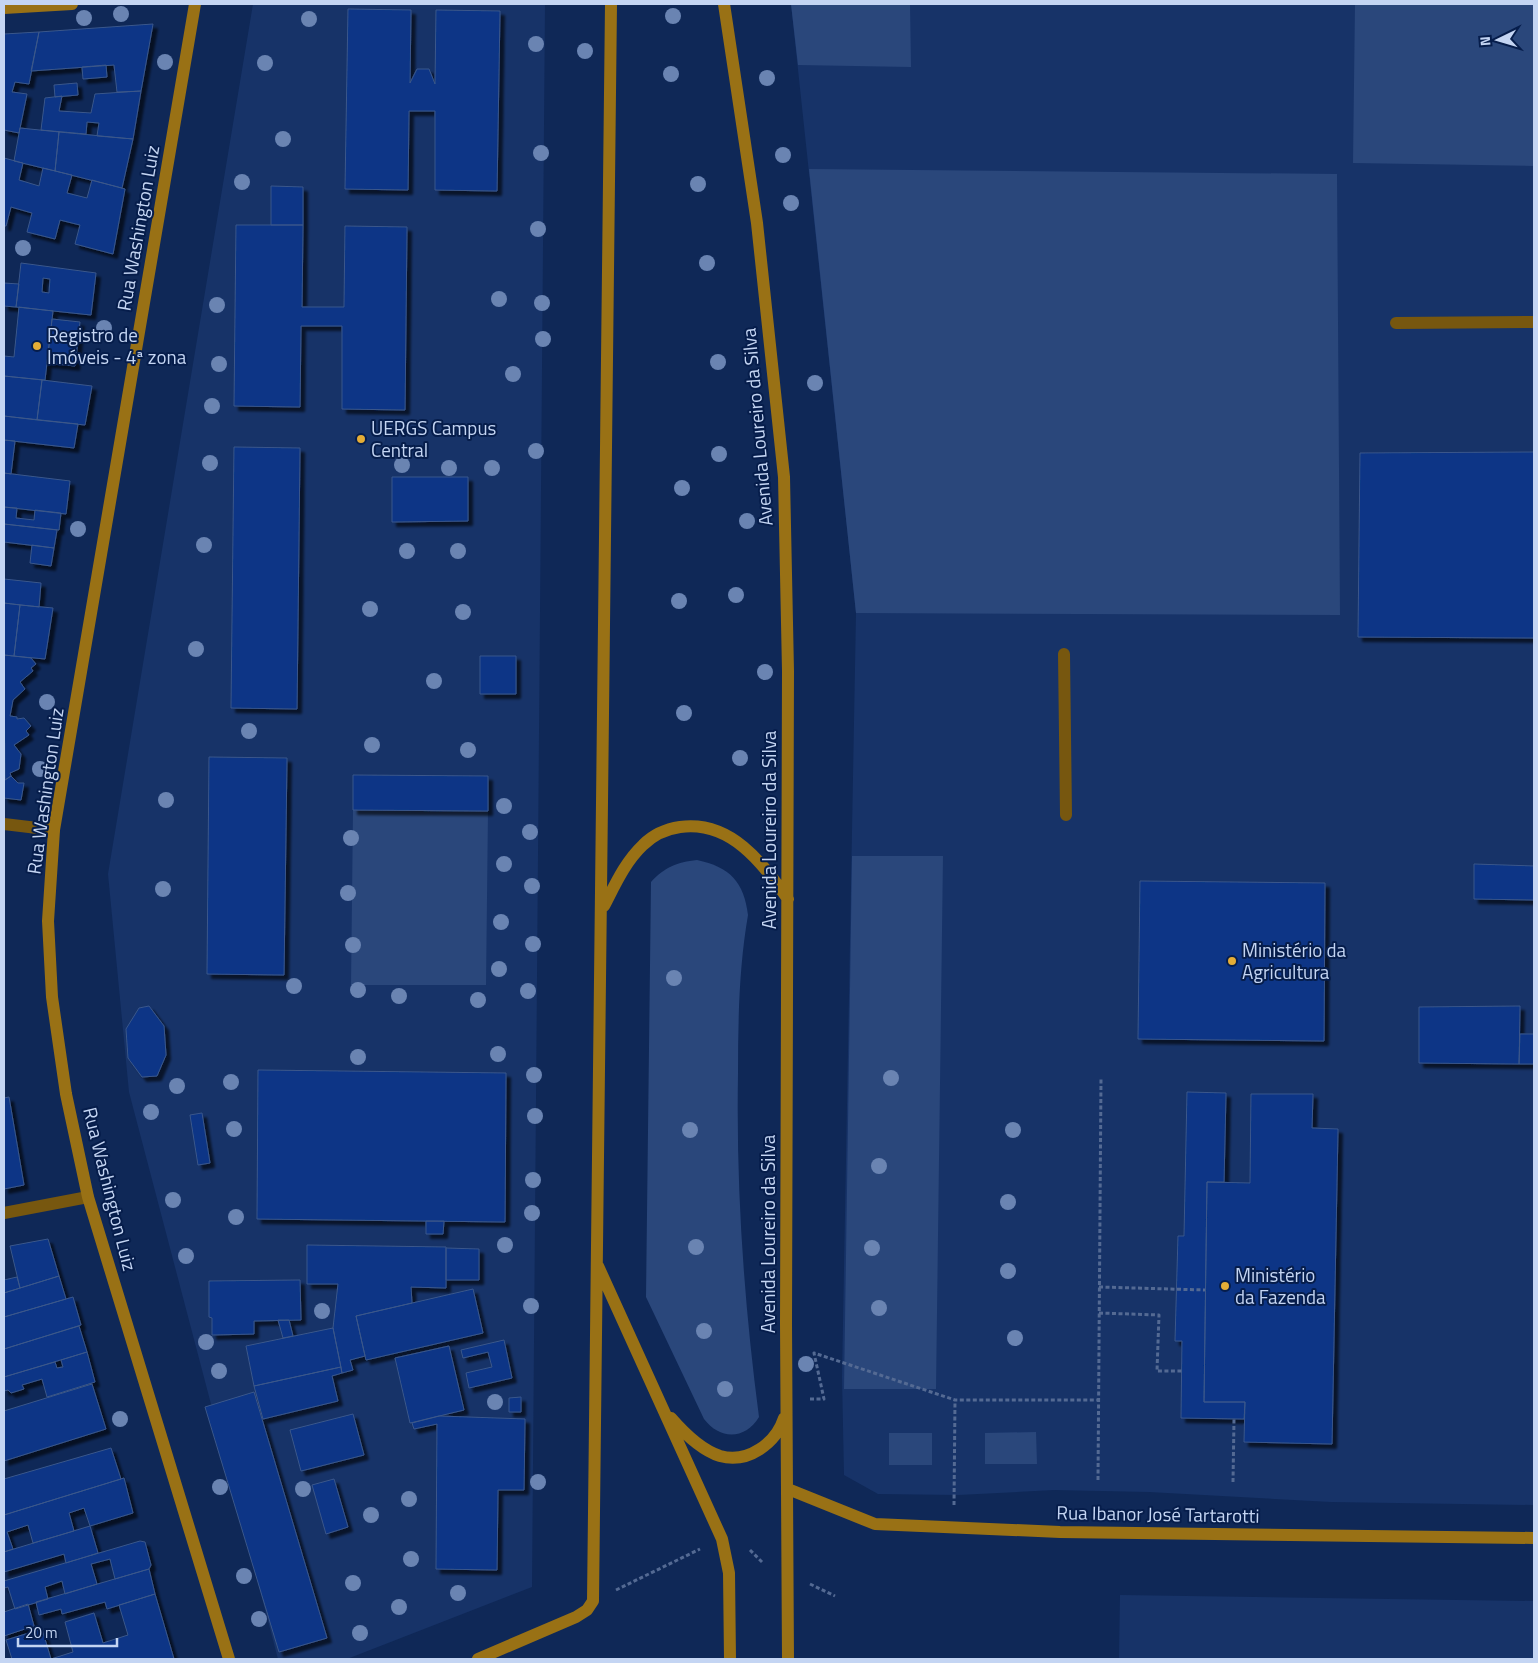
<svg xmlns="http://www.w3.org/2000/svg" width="1538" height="1663" font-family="'Titillium Web',sans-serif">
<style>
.built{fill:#173368}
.green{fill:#2a477b}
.building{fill:#083486;stroke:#3b578b;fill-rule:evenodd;filter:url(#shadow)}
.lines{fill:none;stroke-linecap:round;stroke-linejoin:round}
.path{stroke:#546a93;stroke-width:3;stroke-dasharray:4 2.5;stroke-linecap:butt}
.lane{stroke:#77570f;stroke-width:12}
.street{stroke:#77570f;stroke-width:12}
.secondary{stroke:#997115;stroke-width:12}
.tree{fill:#6a84b2}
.poi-dot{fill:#e5ad36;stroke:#061d4b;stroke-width:2}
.labels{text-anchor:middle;stroke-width:4;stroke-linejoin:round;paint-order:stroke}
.street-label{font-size:19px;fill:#c4d5f3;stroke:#061d4b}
.poi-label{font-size:19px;fill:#c4d5f3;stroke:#061d4b;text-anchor:start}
</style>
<defs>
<filter id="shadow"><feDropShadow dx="4.5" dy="4.5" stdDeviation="1" flood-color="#0009"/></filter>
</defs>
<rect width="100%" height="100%" fill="#0f2857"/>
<path class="built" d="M253,4H545L532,1587L347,1659H278L129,1092L108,874Z
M791,4H1534V1505L1331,1502L1149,1492L1054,1490L958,1495L878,1494L844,1475L842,1377L856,613Z
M1120,1595L1534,1601V1659H1119Z"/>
<path class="green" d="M791,4H910L911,67L798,65Z
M1355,4H1534V166L1353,163Z
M809,169L1337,174L1340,615L856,613Z
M353,810L488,811L486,985H351Z
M852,856H943L936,1389H844Z
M697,860C730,867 744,882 748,915C739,967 738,1021 738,1074C736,1189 744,1303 759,1417C745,1440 720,1440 704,1419L646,1297L651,882C665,867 677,862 697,860Z
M1036,1432L1037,1464H985V1433Z
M889,1433H932V1465H889Z"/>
<path class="building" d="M348,9L411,10L410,83L417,69H429L435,84L436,10L500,11L497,191L435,190V111H409L408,190L345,189Z
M153,24L141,91L117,92L114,65L31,71L39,32Z
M39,32L29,84L15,82L12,92L27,94L19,133L4,130V34Z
M106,65L107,77L83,79L82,67Z
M77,83L78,95L55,97L54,85Z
M141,91L133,139L97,136L99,123L87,122L86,134L41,130L45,98L62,96L59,111L91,113L95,94Z
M20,128L59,132L55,171L14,161Z
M59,132L133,139L122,188L55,171Z
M4,158L23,163L19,180L39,186L43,168L72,175L67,193L87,198L92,180L125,189L113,254L75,244L80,225L60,220L55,239L27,232L32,213L11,207L6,226H4Z
M271,186L303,187V225H271Z
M236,225H303L302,307H344L345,226L407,227L405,410L342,409V326H301L300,407L234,406Z
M21,263L96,273L91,315L16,307ZM43,278L50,279L49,293L42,292Z
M4,283L19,284L16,307L4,306Z
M19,307L53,311L45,380L4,376V356L14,357Z
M52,319L80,322L75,366L47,363Z
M4,376L42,380L37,420L4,416Z
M42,380L92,386L85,425L37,420Z
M4,416L78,424L74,448L4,440Z
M4,440L15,441L11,474L4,473Z
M234,447L300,448L297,709L231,708Z
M1534,452V638L1358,637L1360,453Z
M4,473L70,481L66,514L4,507Z
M392,477H468V521L392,522Z
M4,507L17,508L16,518L34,520L35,510L61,513L59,530L4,524Z
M4,524L57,530L54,548L4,542Z
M32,545L54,548L51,566L30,563Z
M4,579L41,583L39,607L4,603Z
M4,603L20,605L14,656L4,655Z
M20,605L53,608L45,659L14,656Z
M4,655L31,658L36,664L31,668L33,671L20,682L25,689L13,700L10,716L17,717V719L24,718L31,726L26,731L29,735L14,745L21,754L19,769L10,773L11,776L5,780Z
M480,656H516V694H480Z
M209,757L287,758L284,975L207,974Z
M353,775L488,776V811L353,810Z
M11,776L18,783H24L21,800L4,798V778L5,780Z
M1474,864L1534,866V900L1474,899Z
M1140,881L1325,883L1324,1041L1138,1039Z
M149,1006L164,1026L166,1055L157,1076L142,1077L128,1058L126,1029L139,1008Z
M1520,1006L1519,1064L1419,1063V1007Z
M1520,1034H1534V1064H1519Z
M258,1070L506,1073L505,1222L257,1219Z
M1187,1092L1226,1093L1224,1182H1207L1204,1402H1245L1244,1419L1181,1418L1182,1341H1175L1178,1236H1184Z
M1251,1094H1313L1312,1128L1338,1129L1332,1444L1244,1442L1245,1402H1204L1207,1182L1250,1183Z
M9,1097L24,1185L4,1189V1098Z
M202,1113L210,1163L198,1165L190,1115Z
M426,1221H444L443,1234H426Z
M48,1239L59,1276L20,1288L10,1246Z
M307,1245L446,1247V1288L411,1287L412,1303L356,1316L365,1356L350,1360L353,1370L342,1373L333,1328L338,1284H307Z
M446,1248L479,1249V1280H446Z
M59,1276L66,1299L4,1317V1293Z
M17,1277L20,1288L4,1293V1280Z
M300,1280L301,1320L254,1321V1334L212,1335V1318L209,1317V1281Z
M473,1289L483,1333L366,1360L356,1316Z
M73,1297L81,1325L4,1349V1317Z
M278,1320H289L293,1336L283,1338Z
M79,1326L87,1352L4,1377V1349Z
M333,1328L341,1367L254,1386L246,1346Z
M504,1340L512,1378L469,1388L466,1373L492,1367L488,1352L463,1358L461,1350Z
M449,1346L464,1410L410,1423L395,1358Z
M87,1352L95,1382L47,1397L42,1379L22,1385L24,1389L11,1393L8,1390L4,1391V1377L55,1362L57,1368L63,1367L61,1360Z
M341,1367L342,1373L332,1376L338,1401L263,1419L254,1386Z
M92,1384L106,1429L4,1461V1411Z
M254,1392L327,1638L279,1652L205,1407Z
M521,1397V1412H509V1398Z
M353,1414L364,1455L301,1471L290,1430Z
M439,1416L525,1419L524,1490H498L497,1570L436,1569L437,1424L414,1429L412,1423Z
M111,1448L121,1479L4,1515V1479Z
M124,1478L133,1513L90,1526L84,1508L69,1513L74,1531L33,1543L28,1525L7,1532L13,1549L4,1552V1515Z
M334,1479L348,1527L326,1534L312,1485Z
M90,1526L98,1553L66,1563L64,1554L4,1572V1552Z
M140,1541L145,1542L151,1565L149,1569L115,1579L110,1559L91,1564L97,1584L65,1594L62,1581L45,1587L48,1599L15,1609L8,1587L4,1588V1581Z
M149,1569L155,1594L107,1609L105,1602L62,1614L61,1609L39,1615L36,1602Z
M155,1594L174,1659H12L6,1640L42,1629L51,1659L73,1652L65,1622L94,1613L103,1643L128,1635L119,1605Z
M28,1604L34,1626L4,1636V1612Z"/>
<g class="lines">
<path class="path" d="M1099,1287L1205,1290
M1099,1313L1159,1315L1157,1371H1182
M810,1399H824L814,1353L955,1400H1098
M1098,1480L1101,1078
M1233,1482L1234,1419
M954,1505L955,1400
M750,1550L763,1563
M810,1584L835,1596
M616,1590L700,1549"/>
<path class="lane" d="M1396,323L1534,322
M1064,654L1066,815"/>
<path class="street" d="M4,824L54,830
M4,1213L88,1197"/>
<path class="secondary" d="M195,4L54,830L48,921L52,997L66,1094L88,1197L229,1659
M724,4L757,223L784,477L788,671L786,1324L788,1659
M4,8L72,4
M604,906C615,885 625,862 643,845C653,835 666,829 680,827C731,820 762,863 788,899
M598,1266L722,1539L729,1573L730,1659
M671,1418C684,1433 701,1450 720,1456C748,1464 776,1443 784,1418
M788,1489L875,1524L1060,1532L1534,1538
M478,1659L576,1617L587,1610L593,1601L611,4"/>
</g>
<g class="tree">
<circle cx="121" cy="14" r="8"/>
<circle cx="673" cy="16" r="8"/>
<circle cx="84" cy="18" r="8"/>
<circle cx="309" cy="19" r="8"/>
<circle cx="536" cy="44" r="8"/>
<circle cx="585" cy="51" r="8"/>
<circle cx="165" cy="62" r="8"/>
<circle cx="265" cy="63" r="8"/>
<circle cx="671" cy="74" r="8"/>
<circle cx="767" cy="78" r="8"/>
<circle cx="283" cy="139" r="8"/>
<circle cx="541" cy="153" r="8"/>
<circle cx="783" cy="155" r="8"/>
<circle cx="242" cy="182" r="8"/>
<circle cx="698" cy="184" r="8"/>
<circle cx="791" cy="203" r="8"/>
<circle cx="538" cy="229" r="8"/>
<circle cx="23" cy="248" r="8"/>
<circle cx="707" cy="263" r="8"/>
<circle cx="499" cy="299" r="8"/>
<circle cx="542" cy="303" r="8"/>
<circle cx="217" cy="305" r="8"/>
<circle cx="104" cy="328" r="8"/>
<circle cx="543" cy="339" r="8"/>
<circle cx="718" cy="362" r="8"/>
<circle cx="219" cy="364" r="8"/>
<circle cx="513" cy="374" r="8"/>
<circle cx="815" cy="383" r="8"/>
<circle cx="212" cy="406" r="8"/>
<circle cx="536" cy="451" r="8"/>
<circle cx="719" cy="454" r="8"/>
<circle cx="210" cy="463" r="8"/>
<circle cx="402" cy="465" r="8"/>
<circle cx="449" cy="468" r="8"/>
<circle cx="492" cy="468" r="8"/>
<circle cx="682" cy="488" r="8"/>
<circle cx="747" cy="521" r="8"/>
<circle cx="78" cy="529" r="8"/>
<circle cx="204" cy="545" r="8"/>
<circle cx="407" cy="551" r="8"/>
<circle cx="458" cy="551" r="8"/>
<circle cx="736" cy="595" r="8"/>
<circle cx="679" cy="601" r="8"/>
<circle cx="370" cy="609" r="8"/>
<circle cx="463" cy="612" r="8"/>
<circle cx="196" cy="649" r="8"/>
<circle cx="765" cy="672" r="8"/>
<circle cx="434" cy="681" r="8"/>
<circle cx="47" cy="702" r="8"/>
<circle cx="684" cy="713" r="8"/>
<circle cx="249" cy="731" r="8"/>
<circle cx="372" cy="745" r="8"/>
<circle cx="468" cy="750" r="8"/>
<circle cx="740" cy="758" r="8"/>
<circle cx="40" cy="769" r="8"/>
<circle cx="166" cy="800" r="8"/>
<circle cx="504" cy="806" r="8"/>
<circle cx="530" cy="832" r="8"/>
<circle cx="351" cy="838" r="8"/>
<circle cx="504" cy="864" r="8"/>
<circle cx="532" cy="886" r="8"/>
<circle cx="163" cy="889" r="8"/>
<circle cx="348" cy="893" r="8"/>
<circle cx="501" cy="922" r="8"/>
<circle cx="533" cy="944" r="8"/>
<circle cx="353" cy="945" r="8"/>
<circle cx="499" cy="969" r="8"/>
<circle cx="674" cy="978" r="8"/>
<circle cx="294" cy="986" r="8"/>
<circle cx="358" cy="990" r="8"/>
<circle cx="528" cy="991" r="8"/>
<circle cx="399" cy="996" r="8"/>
<circle cx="478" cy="1000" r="8"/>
<circle cx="498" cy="1054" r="8"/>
<circle cx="358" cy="1057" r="8"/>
<circle cx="534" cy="1075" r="8"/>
<circle cx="891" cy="1078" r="8"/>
<circle cx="231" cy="1082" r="8"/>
<circle cx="177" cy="1086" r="8"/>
<circle cx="151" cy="1112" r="8"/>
<circle cx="535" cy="1116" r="8"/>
<circle cx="234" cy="1129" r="8"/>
<circle cx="690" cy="1130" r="8"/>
<circle cx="1013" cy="1130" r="8"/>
<circle cx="879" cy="1166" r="8"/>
<circle cx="533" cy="1180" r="8"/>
<circle cx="173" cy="1200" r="8"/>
<circle cx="1008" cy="1202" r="8"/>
<circle cx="532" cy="1213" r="8"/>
<circle cx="236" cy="1217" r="8"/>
<circle cx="505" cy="1245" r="8"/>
<circle cx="696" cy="1247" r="8"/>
<circle cx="872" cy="1248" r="8"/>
<circle cx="186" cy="1256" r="8"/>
<circle cx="1008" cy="1271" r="8"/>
<circle cx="531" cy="1306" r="8"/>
<circle cx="879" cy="1308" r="8"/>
<circle cx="322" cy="1311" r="8"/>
<circle cx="704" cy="1331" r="8"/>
<circle cx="1015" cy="1338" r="8"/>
<circle cx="206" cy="1342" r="8"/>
<circle cx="806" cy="1364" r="8"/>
<circle cx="219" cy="1371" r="8"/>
<circle cx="725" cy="1389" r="8"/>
<circle cx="495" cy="1402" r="8"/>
<circle cx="120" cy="1419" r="8"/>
<circle cx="538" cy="1482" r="8"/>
<circle cx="220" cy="1487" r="8"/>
<circle cx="303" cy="1489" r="8"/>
<circle cx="409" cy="1499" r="8"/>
<circle cx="371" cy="1515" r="8"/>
<circle cx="411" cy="1559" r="8"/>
<circle cx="244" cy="1576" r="8"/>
<circle cx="353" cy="1583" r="8"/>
<circle cx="458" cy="1593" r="8"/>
<circle cx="399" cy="1607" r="8"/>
<circle cx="259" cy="1619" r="8"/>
<circle cx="360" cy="1633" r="8"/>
</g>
<g class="poi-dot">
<circle cx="37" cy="346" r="5"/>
<circle cx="361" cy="439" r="5"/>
<circle cx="1232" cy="961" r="5"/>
<circle cx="1225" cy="1286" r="5"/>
</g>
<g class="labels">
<g class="street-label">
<text transform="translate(138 228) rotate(-80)" y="7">Rua Washington Luiz</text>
<text transform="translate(757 427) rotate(-95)" y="7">Avenida Loureiro da Silva</text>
<text transform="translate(45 791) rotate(-82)" y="7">Rua Washington Luiz</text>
<text transform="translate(769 830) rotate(-90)" y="7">Avenida Loureiro da Silva</text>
<text transform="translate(110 1189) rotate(76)" y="7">Rua Washington Luiz</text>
<text transform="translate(768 1234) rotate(-90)" y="7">Avenida Loureiro da Silva</text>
<text transform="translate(1158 1514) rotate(1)" y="7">Rua Ibanor José Tartarotti</text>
</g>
<g class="poi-label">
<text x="47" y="342">Registro de<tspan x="47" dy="22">Imóveis - 4ª zona</tspan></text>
<text x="371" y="435">UERGS Campus<tspan x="371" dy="22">Central</tspan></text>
<text x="1242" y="957">Ministério da<tspan x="1242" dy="22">Agricultura</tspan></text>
<text x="1235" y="1282">Ministério<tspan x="1235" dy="22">da Fazenda</tspan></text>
</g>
</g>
<rect width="1538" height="1663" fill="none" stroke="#c4d5f3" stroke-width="10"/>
<g transform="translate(1498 40) rotate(265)" stroke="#061d4b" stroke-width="4" paint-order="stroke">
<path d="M0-4L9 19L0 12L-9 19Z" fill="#c4d5f3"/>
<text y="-8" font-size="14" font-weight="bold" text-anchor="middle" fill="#c4d5f3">N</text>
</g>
<path d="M18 1638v8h99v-8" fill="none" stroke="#c4d5f3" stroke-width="2.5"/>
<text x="25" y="1638" font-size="15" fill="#c4d5f3" stroke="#061d4b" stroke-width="4" paint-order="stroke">20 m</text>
</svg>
